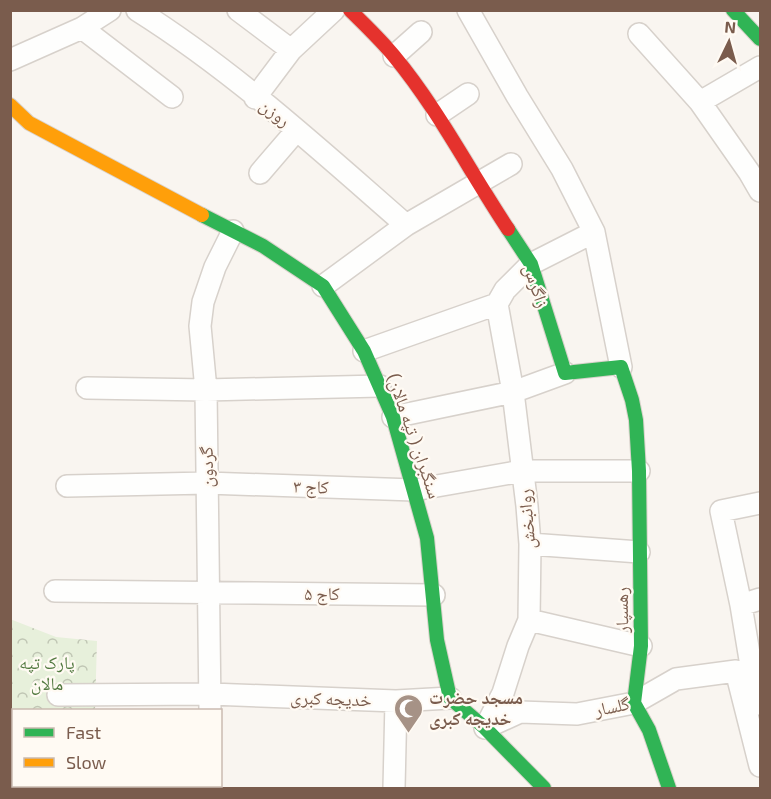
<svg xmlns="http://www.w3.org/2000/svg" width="771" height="799" font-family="'Exo 2','Noto Naskh Arabic',sans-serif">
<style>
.park{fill:url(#park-crowns)}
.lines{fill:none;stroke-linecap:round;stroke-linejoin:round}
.street-casing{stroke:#d7d1cb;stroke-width:24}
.fast-casing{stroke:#d9d2cb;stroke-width:16}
.slow-casing{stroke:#d9d2cb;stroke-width:16}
.jam-casing{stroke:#d9d2cb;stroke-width:16}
.street{stroke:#fefefd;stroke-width:21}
.fast{stroke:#30b455;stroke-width:14}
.slow{stroke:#ff9f0a;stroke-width:14}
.jam{stroke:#e5322d;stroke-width:14}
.labels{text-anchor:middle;stroke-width:4.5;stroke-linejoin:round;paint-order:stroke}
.street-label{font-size:18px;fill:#7a5c4d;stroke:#fffaf3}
.park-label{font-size:18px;fill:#537a41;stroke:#fffaf3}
.poi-label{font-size:18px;font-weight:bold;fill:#7a5c4d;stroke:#fffaf3;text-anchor:start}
</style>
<defs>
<pattern id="park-crowns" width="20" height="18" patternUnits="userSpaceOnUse" patternTransform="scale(1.5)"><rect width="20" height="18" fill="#e7f0db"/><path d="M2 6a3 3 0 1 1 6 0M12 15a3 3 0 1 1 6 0" fill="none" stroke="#c0c6b4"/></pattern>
</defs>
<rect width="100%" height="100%" fill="#f9f5f0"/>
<path class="park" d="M10,619L56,637L97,641L95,710H14V786H89V788H11Z"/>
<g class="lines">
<defs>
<path id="street" d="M137,10C234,71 320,150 406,225
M238,10L291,50
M468,10L517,96L562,169L594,232L621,367
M82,28L172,97
M639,34L700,102L749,172L760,191
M394,56L421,32
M10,60L82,28L110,10
M255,98L291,50L334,10
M700,102L760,67
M437,115L468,94
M260,173L296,131
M323,286L406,225L511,164
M364,351L497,304L505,290L531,264L594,232
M87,388L206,390L380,386
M393,417L513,392L565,373
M67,486L207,483L414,490L522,471H639
M760,503L721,511L741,605L754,684L760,704
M530,544L639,552
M55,591L434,595
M741,605L760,599
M529,620L641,646
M58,695L211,694L396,701L450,698
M210,710L206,390L200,326L203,302L215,267L233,231
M485,728L503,693L518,646L529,620L530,544L527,506L513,392L497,304
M485,728L520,712L577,714L634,703L676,679L736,671L760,766
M205,788V786
M394,788L396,701"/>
<path id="fast" d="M733,10L760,39
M202,215L263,246L323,286L364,351L393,417L427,538L437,640L450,698L485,728L544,788
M508,229L531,264L565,373L621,367L632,400L636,420L639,471L641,646L634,703L649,730L669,788"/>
<path id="slow" d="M10,105L29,123L202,215"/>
<path id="jam" d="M350,10C365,25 381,40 394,56C438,109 470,172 508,229"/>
</defs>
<use href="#street" class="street-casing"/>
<use href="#fast" class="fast-casing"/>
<use href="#slow" class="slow-casing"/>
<use href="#jam" class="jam-casing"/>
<use href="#street" class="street"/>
<use href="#fast" class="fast"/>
<use href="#slow" class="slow"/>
<use href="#jam" class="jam"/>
</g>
<defs>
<symbol id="mosque-pin" viewBox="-11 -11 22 30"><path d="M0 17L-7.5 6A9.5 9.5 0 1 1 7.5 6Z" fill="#a69286" stroke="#fffaf3"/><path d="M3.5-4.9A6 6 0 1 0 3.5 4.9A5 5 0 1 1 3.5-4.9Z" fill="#fff"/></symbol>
</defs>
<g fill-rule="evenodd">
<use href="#mosque-pin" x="392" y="692" width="33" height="45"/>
</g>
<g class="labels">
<g class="street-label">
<text transform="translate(275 113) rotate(38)" y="6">روزن</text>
<text transform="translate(536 286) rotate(71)" y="6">زاگرس</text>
<text transform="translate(414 436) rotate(71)" y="6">سنگبران ( تپه مالان)</text>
<text transform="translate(207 467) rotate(-91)" y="6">گردون</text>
<text transform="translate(311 487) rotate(2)" y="6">کاج ۳</text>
<text transform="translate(527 519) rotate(-95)" y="6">روانبخش</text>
<text x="322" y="600">کاج ۵</text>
<text transform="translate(622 610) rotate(-91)" y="6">رهسپار</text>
<text transform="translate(331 699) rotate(2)" y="6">خدیجه کبری</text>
<text transform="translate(612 707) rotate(-12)" y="6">گلسار</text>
</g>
<g class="park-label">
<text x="47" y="669">پارک تپه<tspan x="47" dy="21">مالان</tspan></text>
</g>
<g class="poi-label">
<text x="429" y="704">مسجد حضرت<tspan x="429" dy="21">خدیجه کبری</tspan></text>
</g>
</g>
<rect width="771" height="799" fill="none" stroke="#7a5c4d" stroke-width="24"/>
<rect x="12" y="709" width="210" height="78" fill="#fffaf3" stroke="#cabbb1" stroke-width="1.5"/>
<rect x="24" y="728" width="30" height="9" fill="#30b455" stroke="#cabbb1" stroke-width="1.5"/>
<text x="66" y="739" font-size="18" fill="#7a5c4d">Fast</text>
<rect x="24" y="758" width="30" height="9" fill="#ff9f0a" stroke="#cabbb1" stroke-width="1.5"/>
<text x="66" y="769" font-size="18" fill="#7a5c4d">Slow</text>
<g transform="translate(729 42) rotate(5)" stroke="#fffaf3" stroke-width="4.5" paint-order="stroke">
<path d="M0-4.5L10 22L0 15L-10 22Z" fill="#7a5c4d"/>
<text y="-9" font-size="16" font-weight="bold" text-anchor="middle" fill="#7a5c4d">N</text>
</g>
</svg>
